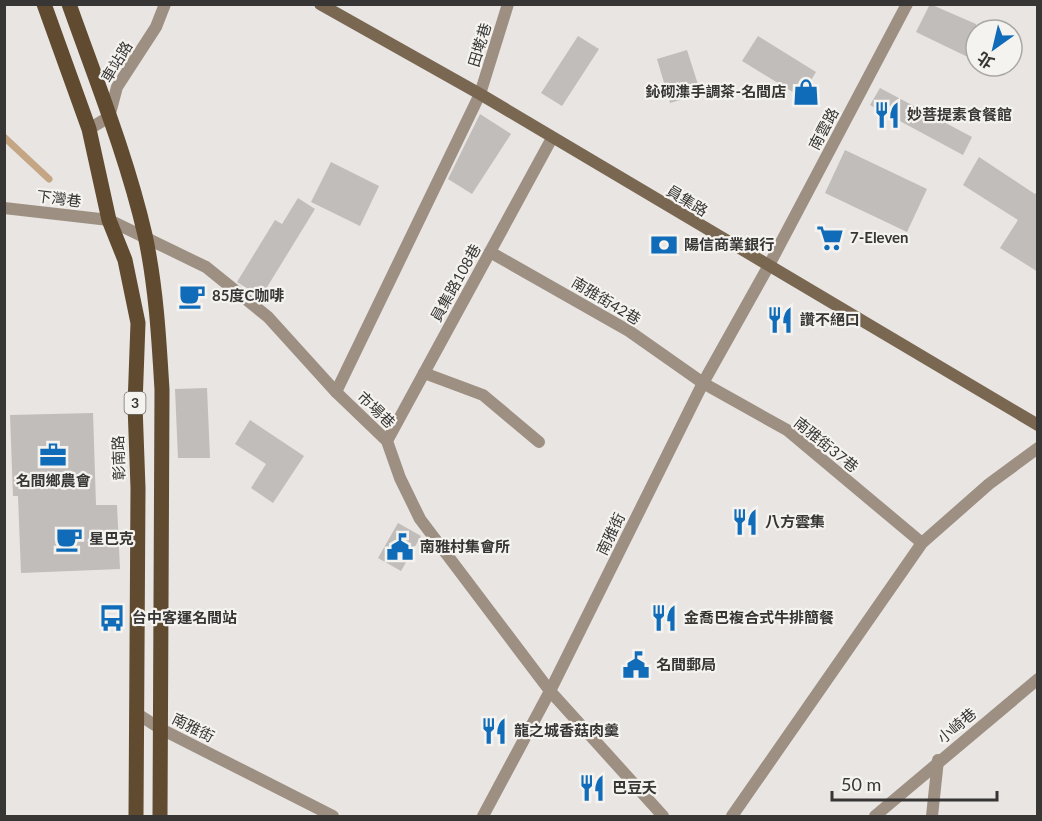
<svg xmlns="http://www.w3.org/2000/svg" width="1042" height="821" font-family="Lato,'Noto Sans TC',sans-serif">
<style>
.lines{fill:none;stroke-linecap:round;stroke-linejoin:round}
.stream{stroke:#c4a685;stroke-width:7}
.building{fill:#c0bdba}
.lane{stroke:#9d9082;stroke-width:12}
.street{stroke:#9d9082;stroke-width:12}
.secondary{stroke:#796752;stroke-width:12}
.primary{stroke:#604a30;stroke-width:15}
.labels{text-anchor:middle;stroke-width:4.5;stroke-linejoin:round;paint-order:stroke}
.shield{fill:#f5f3ef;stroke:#706f6d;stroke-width:1.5}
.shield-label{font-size:14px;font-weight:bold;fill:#373635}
.street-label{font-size:15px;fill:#373635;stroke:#f5f3ef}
.poi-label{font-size:15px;font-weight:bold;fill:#373635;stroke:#f5f3ef;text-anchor:start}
</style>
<rect width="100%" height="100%" fill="#e8e5e2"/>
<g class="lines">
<path class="stream" d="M4,137L49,179"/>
</g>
<path class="building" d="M930,4L976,24V61L916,32Z
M578,36L599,49L562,106L541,93Z
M758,36L816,72L801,97L742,61Z
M687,50L701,94L670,103L657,59Z
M880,88L972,137L963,155L870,105Z
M480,114L511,134L472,194L448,179Z
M845,150L927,189L907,232L825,193Z
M979,157L1035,194L1038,190V272L1000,248L1018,220L963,185Z
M331,162L379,186L360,226L311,202Z
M298,198L315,209L261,297L237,282L275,220L282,224Z
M207,388L210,458H178L175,389Z
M93,413L96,505H117L120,569L21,573L18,496H13L10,415Z
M250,420L304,456L273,503L251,488L266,464L235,444Z
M398,523L421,536L401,571L378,558Z"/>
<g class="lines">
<path class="lane" d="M4,208L109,220
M490,252L629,331L703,383L787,430L922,543
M424,373L483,395L539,442
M336,392L480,94L508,4
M136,713L161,729L333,816
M732,816L922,543L989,484L1038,448
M932,816L938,760"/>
<path class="street" d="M89,129L109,117L117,87L156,27L165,4
M109,220L206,267L268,317L336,392L387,441L400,478L420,519L550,691L663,816
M387,441L552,138
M483,816L550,691L703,383L768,267L907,4
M875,816L1038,679"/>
<path class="secondary" d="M320,4L480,94L1038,425"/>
<path class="primary" d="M44,4L89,129L109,220L125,260L138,323L135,405L138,488L136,816
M69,4C96,80 127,157 145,235C156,286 159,339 162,390L160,816"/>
</g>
<defs>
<symbol id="shop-bare" viewBox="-9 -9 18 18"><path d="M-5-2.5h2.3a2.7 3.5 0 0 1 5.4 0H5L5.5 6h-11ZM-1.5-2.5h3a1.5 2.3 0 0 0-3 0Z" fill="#106cb9" stroke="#f5f3ef" stroke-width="2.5" paint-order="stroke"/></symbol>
<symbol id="restaurant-bare" viewBox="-9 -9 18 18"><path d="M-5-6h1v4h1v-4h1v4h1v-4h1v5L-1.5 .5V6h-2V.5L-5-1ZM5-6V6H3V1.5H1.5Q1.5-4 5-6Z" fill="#106cb9" stroke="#f5f3ef" stroke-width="2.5" paint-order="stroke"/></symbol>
<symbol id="supermarket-bare" viewBox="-9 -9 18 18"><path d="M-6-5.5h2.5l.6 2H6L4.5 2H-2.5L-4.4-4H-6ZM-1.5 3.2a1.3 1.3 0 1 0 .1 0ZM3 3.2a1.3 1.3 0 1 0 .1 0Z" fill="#106cb9" stroke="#f5f3ef" stroke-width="2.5" paint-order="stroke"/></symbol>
<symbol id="bank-bare" viewBox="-9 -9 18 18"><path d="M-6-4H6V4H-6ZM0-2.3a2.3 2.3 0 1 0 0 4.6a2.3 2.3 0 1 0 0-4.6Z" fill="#106cb9" stroke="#f5f3ef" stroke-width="2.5" paint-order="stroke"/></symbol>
<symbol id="cafe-bare" viewBox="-9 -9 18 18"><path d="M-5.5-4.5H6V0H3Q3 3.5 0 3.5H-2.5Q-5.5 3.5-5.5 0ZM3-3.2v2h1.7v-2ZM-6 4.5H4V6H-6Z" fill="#106cb9" stroke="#f5f3ef" stroke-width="2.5" paint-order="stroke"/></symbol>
<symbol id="office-bare" viewBox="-9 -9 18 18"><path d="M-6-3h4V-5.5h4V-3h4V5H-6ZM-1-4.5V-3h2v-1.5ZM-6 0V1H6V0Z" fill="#106cb9" stroke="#f5f3ef" stroke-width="2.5" paint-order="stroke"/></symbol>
<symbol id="civic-bare" viewBox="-9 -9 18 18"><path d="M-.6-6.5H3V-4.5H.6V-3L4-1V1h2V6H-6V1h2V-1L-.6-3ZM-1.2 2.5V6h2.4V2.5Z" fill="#106cb9" stroke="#f5f3ef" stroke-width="2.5" paint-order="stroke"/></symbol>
<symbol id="bus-bare" viewBox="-9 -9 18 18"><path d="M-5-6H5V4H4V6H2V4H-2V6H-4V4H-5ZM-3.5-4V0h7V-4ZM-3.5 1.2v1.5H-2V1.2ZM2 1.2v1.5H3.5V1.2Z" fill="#106cb9" stroke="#f5f3ef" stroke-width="2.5" paint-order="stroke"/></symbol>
</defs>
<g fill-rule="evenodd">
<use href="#shop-bare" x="787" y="73" width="38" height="38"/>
<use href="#restaurant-bare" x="868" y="96" width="38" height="38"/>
<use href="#supermarket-bare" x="811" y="219" width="38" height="38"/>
<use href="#bank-bare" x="645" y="226" width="38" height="38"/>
<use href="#cafe-bare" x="173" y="277" width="38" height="38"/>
<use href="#restaurant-bare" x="761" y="301" width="38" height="38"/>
<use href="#office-bare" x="34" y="436" width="38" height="38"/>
<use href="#restaurant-bare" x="726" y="503" width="38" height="38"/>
<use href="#cafe-bare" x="50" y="520" width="38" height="38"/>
<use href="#civic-bare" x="381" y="528" width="38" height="38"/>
<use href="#bus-bare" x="93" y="599" width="38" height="38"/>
<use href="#restaurant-bare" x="645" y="599" width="38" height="38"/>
<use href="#civic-bare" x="617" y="646" width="38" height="38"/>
<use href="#restaurant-bare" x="475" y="712" width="38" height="38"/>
<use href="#restaurant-bare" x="573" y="769" width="38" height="38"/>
</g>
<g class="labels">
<rect class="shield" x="124.5" y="392" width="21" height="22" rx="4.5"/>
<g class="shield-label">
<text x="135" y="408">3</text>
</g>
<g class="street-label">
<text transform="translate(480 45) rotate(-73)" y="5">田墘巷</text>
<text transform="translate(117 62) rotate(-59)" y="5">車站路</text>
<text transform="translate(824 129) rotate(-62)" y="5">南雲路</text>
<text transform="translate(59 199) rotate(7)" y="5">下灣巷</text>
<text transform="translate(687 201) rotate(31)" y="5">員集路</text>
<text transform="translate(456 283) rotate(-61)" y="5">員集路108巷</text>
<text transform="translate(606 301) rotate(31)" y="5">南雅街42巷</text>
<text transform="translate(376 410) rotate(44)" y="5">市場巷</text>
<text transform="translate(826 445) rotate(39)" y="5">南雅街37巷</text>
<text transform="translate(119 458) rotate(-92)" y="5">彰南路</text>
<text transform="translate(611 534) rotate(-64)" y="5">南雅街</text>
<text transform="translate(957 726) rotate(-40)" y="5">小崎巷</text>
<text transform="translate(193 728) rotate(27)" y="5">南雅街</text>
</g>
<g class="poi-label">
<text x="786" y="97" text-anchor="end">鈊砌潗手調茶-名間店</text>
<text x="907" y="120">妙菩提素食餐館</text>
<text x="850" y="243">7-Eleven</text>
<text x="684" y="250">陽信商業銀行</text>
<text x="212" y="301">85度C咖啡</text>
<text x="800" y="325">讚不絕口</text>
<text x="53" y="486" text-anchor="middle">名間鄉農會</text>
<text x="765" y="527">八方雲集</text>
<text x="89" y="544">星巴克</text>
<text x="420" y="552">南雅村集會所</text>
<text x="132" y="623">台中客運名間站</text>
<text x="684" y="623">金喬巴複合式牛排簡餐</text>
<text x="656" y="670">名間郵局</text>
<text x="514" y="736">龍之城香菇肉羹</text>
<text x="612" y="793">巴豆夭</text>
</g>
</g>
<rect width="1042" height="821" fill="none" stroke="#373635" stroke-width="12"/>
<g transform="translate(994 48) rotate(214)"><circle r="28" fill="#f5f3ef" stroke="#a9a7a5" stroke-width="1.5"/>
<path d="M0-4.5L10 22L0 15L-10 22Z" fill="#106cb9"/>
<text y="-9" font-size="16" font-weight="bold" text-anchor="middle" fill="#373635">北</text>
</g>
<path d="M832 791v9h165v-9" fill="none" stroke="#373635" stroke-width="3"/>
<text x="841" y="791" font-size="18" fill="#373635" stroke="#f5f3ef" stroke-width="4.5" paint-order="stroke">50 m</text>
</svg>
